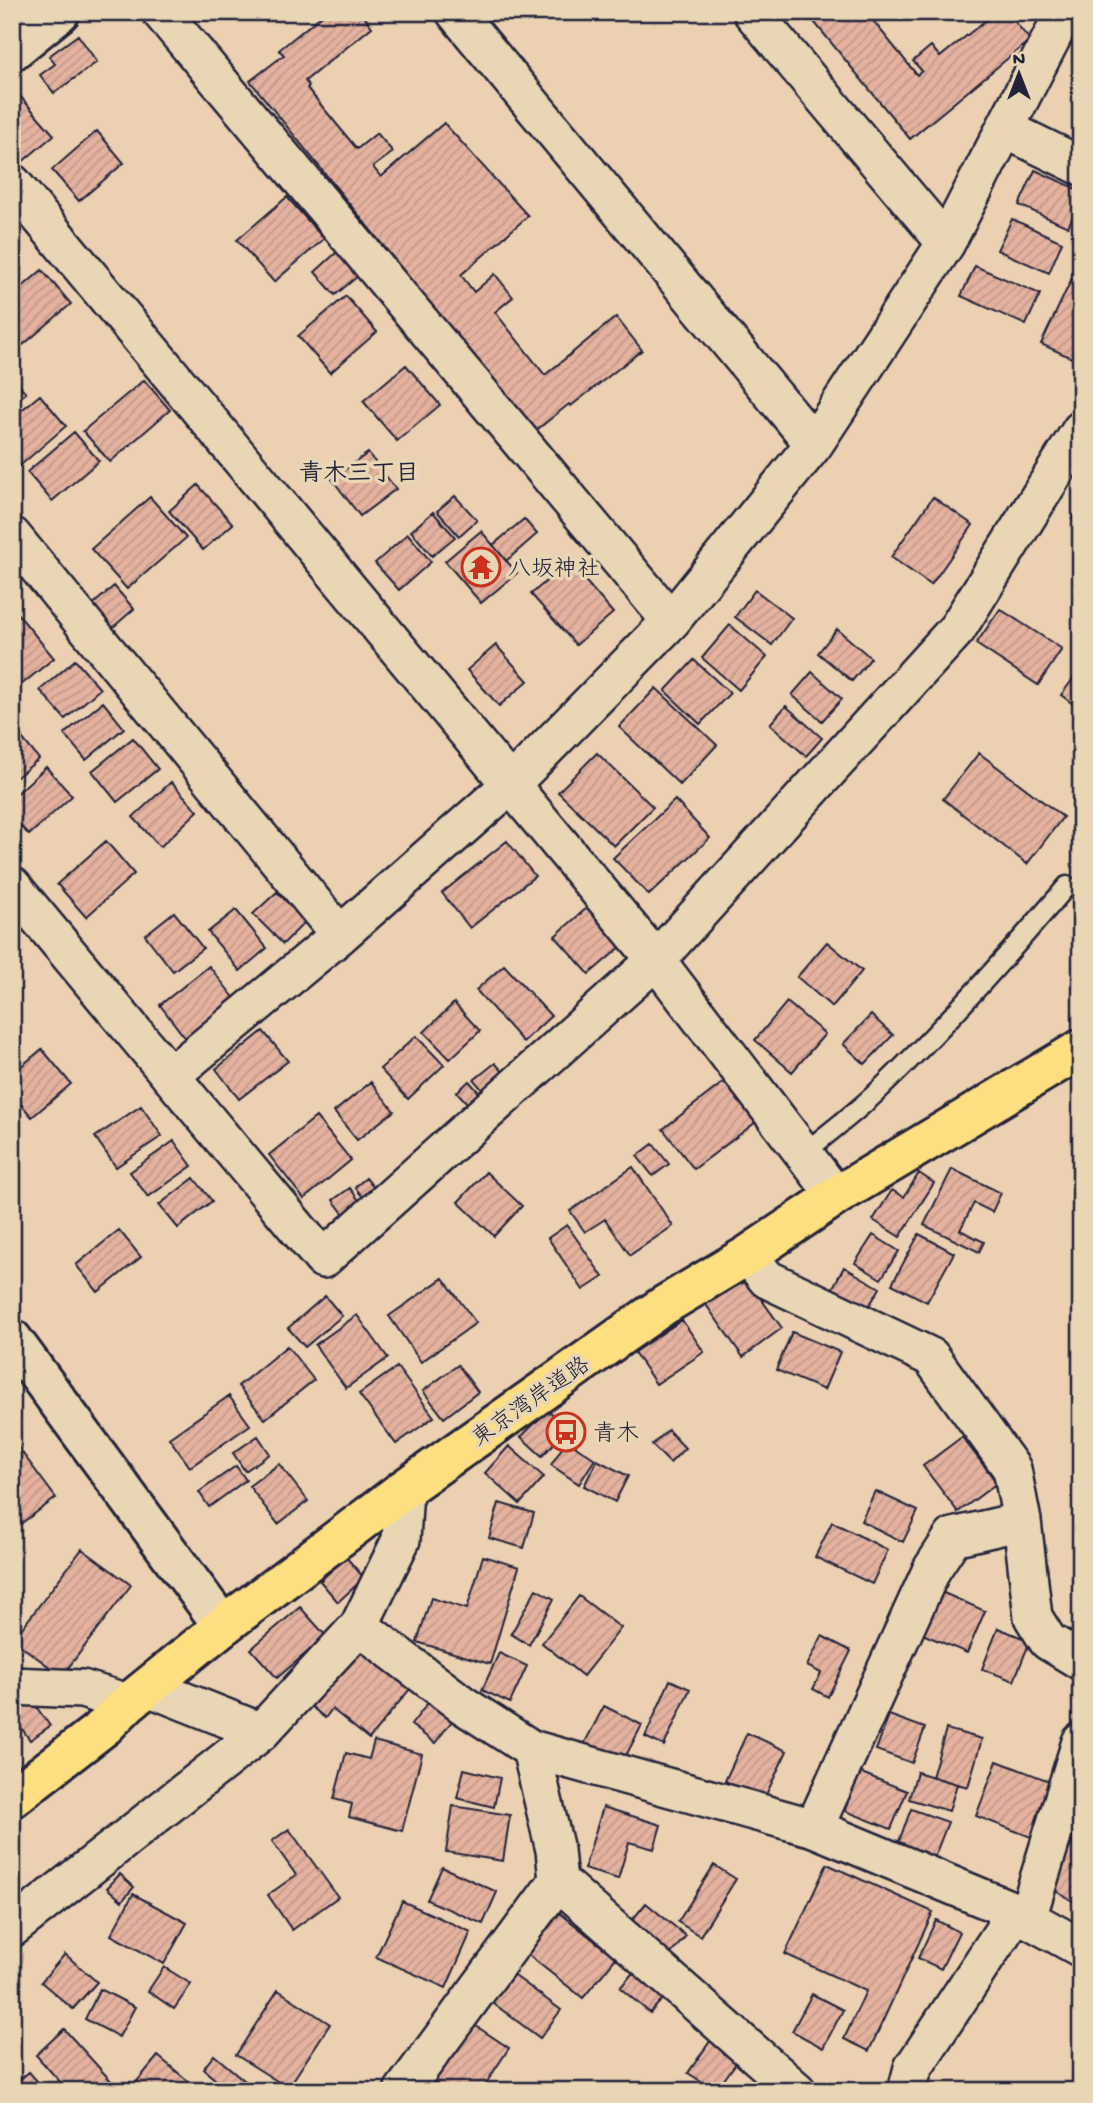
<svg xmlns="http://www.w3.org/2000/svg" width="1093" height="2103" font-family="'Gochi Hand','Klee One',sans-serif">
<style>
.building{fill:url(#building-hatch);stroke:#22223b;stroke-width:2}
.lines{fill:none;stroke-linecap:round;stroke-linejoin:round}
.service-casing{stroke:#22223b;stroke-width:23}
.minor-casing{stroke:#22223b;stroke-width:42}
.tertiary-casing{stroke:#22223b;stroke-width:44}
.trunk-casing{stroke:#22223b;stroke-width:44}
.service{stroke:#e9d6b4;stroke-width:18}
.minor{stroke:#e9d6b4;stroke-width:37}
.tertiary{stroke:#e9d6b4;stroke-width:38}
.trunk{stroke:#fedf80;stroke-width:38}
.labels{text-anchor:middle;stroke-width:7;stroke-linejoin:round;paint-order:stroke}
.poi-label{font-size:23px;fill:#22223b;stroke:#e9d6b4;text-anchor:start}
.street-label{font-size:23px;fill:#22223b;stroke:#e9d6b4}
.neighbourhood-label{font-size:24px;font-weight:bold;fill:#22223b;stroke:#e9d6b4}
</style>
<defs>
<pattern id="building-hatch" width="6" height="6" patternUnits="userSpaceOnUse" patternTransform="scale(1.75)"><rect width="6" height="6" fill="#e4b29f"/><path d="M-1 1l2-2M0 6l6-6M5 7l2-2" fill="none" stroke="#c3998a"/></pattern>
</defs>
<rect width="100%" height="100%" fill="#ebd1b2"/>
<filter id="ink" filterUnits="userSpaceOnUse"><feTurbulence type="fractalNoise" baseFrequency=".0143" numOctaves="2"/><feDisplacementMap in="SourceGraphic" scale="14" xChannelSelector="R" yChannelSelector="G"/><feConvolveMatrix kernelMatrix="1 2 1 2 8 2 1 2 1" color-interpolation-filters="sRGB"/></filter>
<g filter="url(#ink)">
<path class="building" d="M326,12H361L372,27L305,81L309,86L307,88L357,149L377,133L393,152L373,167L381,177L444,123L528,216L461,275L474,292L495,274L513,297L495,312L545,375L616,317L642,350L571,406L569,404L534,432L250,81L284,55L279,50Z
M806,12H866L917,75L922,71L913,61L931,46L940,57L996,12H1007L1030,40L910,139Z
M78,35L97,62L54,93L40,75L55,64L49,56Z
M12,87L54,135L22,162L12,151Z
M97,131L124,163L79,201L52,170Z
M1035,170L1081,191V200L1068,227L1019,205Z
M287,197L324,239L274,282L237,240Z
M1012,219L1062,242L1049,273L997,250Z
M337,252L358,276L335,295L315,272Z
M975,266L1040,294L1026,325L961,296Z
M42,270L71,304L23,345L12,332V296Z
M1073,276L1081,279V350L1076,360L1041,344Z
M346,296L377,332L330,373L298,336Z
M406,365L440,405L397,441L363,401Z
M12,376L26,393L12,404Z
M144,380L170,410L110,462L83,431Z
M40,395L66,426L14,471L12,418Z
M74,432L99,461L52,501L27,472Z
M368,453L396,489L360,516L332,479Z
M198,485L233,524L203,550L169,511Z
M455,496L477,520L459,536L437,511Z
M150,497L186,538L127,589L91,549Z
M933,497L973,525L931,585L891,557Z
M1081,505V524L1072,519Z
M433,512L455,537L432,556L411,531Z
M524,519L537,534L506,561L493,545Z
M481,531L517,573L481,603L445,561Z
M408,534L431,562L399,590L375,563Z
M569,562L613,613L576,645L531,594Z
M114,586L134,609L110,630L90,607Z
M755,590L792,618L772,645L735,617Z
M12,607L54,658L16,689L12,684Z
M1000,609L1062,649L1038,685L976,644Z
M730,625L767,657L739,690L702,658Z
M837,629L871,658L852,681L818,653Z
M496,645L528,681L499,706L467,670Z
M75,660L100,689L65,719L40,690Z
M694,660L730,693L700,724L665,691Z
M812,672L842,699L822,721L792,695Z
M1076,675L1081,678V710L1061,695Z
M656,688L717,745L680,785L619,727Z
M103,702L124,728L86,760L64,734Z
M786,706L822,738L806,756L770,724Z
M18,733L39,759L12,781V738Z
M133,738L158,769L117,802L92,771Z
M597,753L653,807L614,846L558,792Z
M979,753L1063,817L1027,864L943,799Z
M46,767L72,796L29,835L12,817V798Z
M171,782L198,811L160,847L133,817Z
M675,800L710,838L649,895L613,858Z
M106,841L134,874L86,917L57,884Z
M507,841L535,876L470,928L442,893Z
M277,892L306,921L283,944L253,914Z
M588,907L622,946L589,974L555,936Z
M236,910L267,948L240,971L208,932Z
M174,912L203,948L173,971L145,935Z
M827,942L862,971L832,1007L797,977Z
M504,965L551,1016L523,1042L476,990Z
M209,966L236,1000L186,1039L160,1005Z
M787,1002L825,1034L792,1072L755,1040Z
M454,1003L480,1031L450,1059L424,1032Z
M871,1015L893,1035L865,1064L843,1044Z
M263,1031L288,1061L239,1099L216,1069Z
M416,1036L444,1065L408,1099L380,1069Z
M42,1049L71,1084L32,1117L12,1094V1074Z
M495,1063L507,1076L486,1094L474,1080Z
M469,1081L489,1104L477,1114L457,1092Z
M725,1081L756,1122L694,1169L663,1129Z
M371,1082L394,1111L357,1140L334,1112Z
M141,1106L162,1136L116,1167L95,1137Z
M316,1117L351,1160L304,1199L269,1155Z
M174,1141L192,1166L148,1197L130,1172Z
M653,1144L669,1164L653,1176L637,1156Z
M633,1167L673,1226L630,1255L605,1219L585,1232L570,1211Z
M952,1169L1001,1193L992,1212L974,1203L960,1230L984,1242L979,1252L924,1225Z
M486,1172L522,1206L494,1236L458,1202Z
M919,1173L934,1183L900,1237L873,1220L892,1190L904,1197Z
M194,1178L212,1201L178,1228L159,1205Z
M366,1178L383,1199L371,1208L355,1187Z
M350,1188L368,1213L352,1225L333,1200Z
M567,1225L603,1277L583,1290L548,1238Z
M119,1230L141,1257L98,1292L76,1265Z
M919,1234L954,1253L927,1302L892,1284Z
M873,1235L899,1251L881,1279L855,1263Z
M844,1267L880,1288L866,1311L831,1291Z
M743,1274L782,1328L743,1357L704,1302Z
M443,1278L476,1323L421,1362L389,1316Z
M325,1296L342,1316L305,1347L288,1328Z
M357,1315L388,1358L346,1388L315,1345Z
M682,1320L704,1352L656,1384L634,1352Z
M792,1332L840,1352L824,1390L776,1370Z
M287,1346L314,1380L265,1419L238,1386Z
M458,1365L478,1392L444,1418L423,1391Z
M397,1367L434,1417L396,1444L359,1394Z
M229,1396L250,1425L190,1467L169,1438Z
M548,1410L568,1429L542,1456L521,1437Z
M668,1430L685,1448L670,1463L652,1445Z
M258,1436L270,1454L245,1471L233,1453Z
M962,1437L997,1483L958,1512L923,1466Z
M12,1439L56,1498L12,1530Z
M567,1440L595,1459L579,1484L551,1465Z
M509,1446L544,1477L520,1504L485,1473Z
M597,1460L628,1476L615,1502L584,1486Z
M279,1464L308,1501L278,1524L249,1486Z
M236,1466L246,1480L209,1507L199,1492Z
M875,1491L918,1511L903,1542L861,1521Z
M499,1503L534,1513L524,1548L489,1538Z
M832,1522L888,1550L872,1584L815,1557Z
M82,1549L131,1585L62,1676L13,1640Z
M483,1556L519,1567L490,1664L417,1642L431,1598L467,1609Z
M346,1557L364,1578L338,1602L320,1581Z
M536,1589L554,1599L529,1645L511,1634Z
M939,1591L985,1611L967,1653L920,1633Z
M579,1596L621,1628L583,1676L542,1643Z
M300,1607L326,1636L277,1678L251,1649Z
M998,1628L1030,1641L1014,1681L982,1669Z
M822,1636L851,1651L828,1697L813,1689L821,1673L807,1666Z
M354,1643L410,1689L369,1739L332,1709L325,1718L306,1702Z
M499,1653L527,1666L510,1703L482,1690Z
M670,1680L690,1689L664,1746L645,1737Z
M431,1699L455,1717L435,1743L411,1725Z
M12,1701H32L50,1726L30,1740L12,1715Z
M604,1706L642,1725L620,1767L582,1748Z
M889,1715L925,1728L912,1763L876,1750Z
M946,1729L982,1739L968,1787L932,1777Z
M747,1733L787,1751L764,1799L725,1781Z
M374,1741L422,1754L402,1831L349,1817L352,1804L334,1799L346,1753L369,1759Z
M997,1761L1052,1782L1031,1837L976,1816Z
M464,1769L500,1778L494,1807L457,1798Z
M859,1772L907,1791L891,1829L843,1810Z
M917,1772L957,1784L949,1811L909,1799Z
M453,1806L510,1815L503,1861L446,1852Z
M603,1807L661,1825L654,1849L629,1842L618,1879L584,1869Z
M911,1809L948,1822L934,1858L898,1844Z
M289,1829L338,1897L292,1930L268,1895L296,1875L272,1841Z
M1081,1829V1906L1047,1886Z
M827,1864L933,1912L869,2051L844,2039L866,1991L785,1954Z
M714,1865L736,1879L700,1936L678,1922Z
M442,1867L497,1892L483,1924L427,1900Z
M120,1874L134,1887L122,1901L107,1888Z
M133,1894L187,1923L164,1964L111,1935Z
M402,1901L471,1932L446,1988L376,1957Z
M646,1903L686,1936L664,1962L625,1929Z
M560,1913L616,1958L583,1998L527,1954Z
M936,1920L959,1932L941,1969L918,1958Z
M65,1954L97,1982L73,2009L41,1982Z
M164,1967L191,1984L174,2009L148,1991Z
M637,1968L667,1994L650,2013L620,1988Z
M511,1973L561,2010L540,2038L490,2001Z
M100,1989L135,2007L119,2037L85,2019Z
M278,1990L330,2024L288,2088L236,2055Z
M812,1994L843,2010L823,2048L792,2031Z
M470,2022L509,2048L481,2091H448L431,2080Z
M64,2029L111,2081L100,2091H68L36,2055Z
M713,2037L741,2056L716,2091L688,2073Z
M214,2055L245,2081L237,2091H229L203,2069Z
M158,2056L194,2086L190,2091H129Z
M29,2072L46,2091H12V2086Z"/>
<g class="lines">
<defs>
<path id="service" d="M803,1154C828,1133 854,1114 877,1092C945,1027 1006,957 1067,886"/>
<path id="minor" d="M161,12L671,621L814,444L946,243L1054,33L1062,12
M455,12L814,444
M752,12L946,243
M1005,129L1081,166
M12,183L656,960L836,1196
M12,536L340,935
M12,886L323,1259L656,960L957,629L1081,430
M170,1076L340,935L510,785L671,621
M748,1255L767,1279L931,1357L1012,1469L1022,1521L1033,1617L1048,1641L1081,1661
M359,1626L463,1705L531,1749L814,1828L1016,1912L1081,1948
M12,1686L82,1689L128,1703
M148,1687L261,1732
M814,1828L932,1569L953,1537L1022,1521
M558,1881L797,2091
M1027,1918L1081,1742
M12,1928L261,1732L359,1626L401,1540L404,1489
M403,2091L558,1881L555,1850L531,1749
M907,2091L913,2068L1016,1912"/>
<path id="tertiary" d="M12,51L60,12
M12,1339L223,1626"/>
<path id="trunk" d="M12,1798L105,1726L128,1703L223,1626L404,1489L663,1306L748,1255L836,1196L1081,1049"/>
</defs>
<use href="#service" class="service-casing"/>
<use href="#minor" class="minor-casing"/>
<use href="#tertiary" class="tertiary-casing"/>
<use href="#trunk" class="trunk-casing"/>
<use href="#service" class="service"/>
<use href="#minor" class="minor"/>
<use href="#tertiary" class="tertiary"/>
<use href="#trunk" class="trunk"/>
</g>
</g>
<defs>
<symbol id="temple-ring" viewBox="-11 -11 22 22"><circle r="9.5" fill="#e9d6b4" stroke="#c8321e" stroke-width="1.5"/><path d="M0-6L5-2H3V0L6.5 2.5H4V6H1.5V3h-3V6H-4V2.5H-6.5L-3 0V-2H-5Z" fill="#c8321e"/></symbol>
<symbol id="bus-ring" viewBox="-11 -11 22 22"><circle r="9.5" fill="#e9d6b4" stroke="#c8321e" stroke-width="1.5"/><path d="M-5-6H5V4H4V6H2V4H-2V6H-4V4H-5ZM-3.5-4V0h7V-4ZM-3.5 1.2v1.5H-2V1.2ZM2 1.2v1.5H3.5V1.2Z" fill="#c8321e"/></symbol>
</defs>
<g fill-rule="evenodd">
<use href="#temple-ring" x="459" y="545" width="44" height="44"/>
<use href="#bus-ring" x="544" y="1410" width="44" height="44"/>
</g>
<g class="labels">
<g class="poi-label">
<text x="508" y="575">八坂神社</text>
<text x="593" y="1440">青木</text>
</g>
<g class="street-label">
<text transform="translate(530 1400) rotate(-35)" y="8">東京湾岸道路</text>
</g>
<g class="neighbourhood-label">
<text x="359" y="480">青木三丁目</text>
</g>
</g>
<rect width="1093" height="2103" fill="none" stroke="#e9d6b4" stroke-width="42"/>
<rect x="21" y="21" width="1051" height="2061" fill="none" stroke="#22223b" stroke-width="2.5" filter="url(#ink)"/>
<g transform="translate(1019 74)" stroke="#e9d6b4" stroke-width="5" paint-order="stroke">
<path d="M0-5L12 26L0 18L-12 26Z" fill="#22223b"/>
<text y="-10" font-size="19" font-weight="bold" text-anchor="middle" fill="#22223b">N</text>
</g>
</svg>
